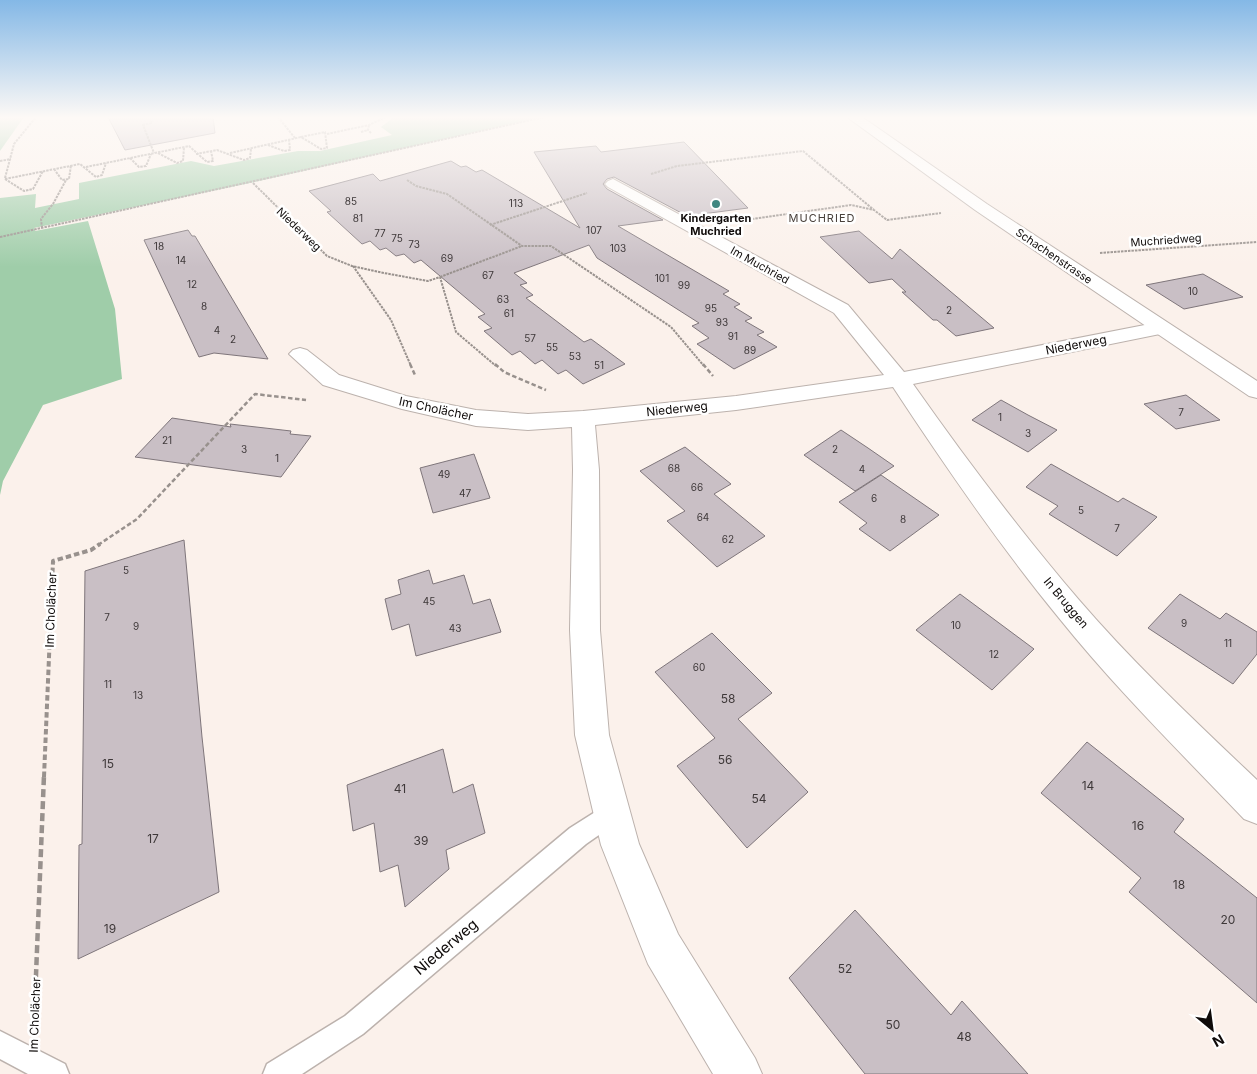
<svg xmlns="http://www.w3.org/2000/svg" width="1257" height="1074" font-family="Inter,sans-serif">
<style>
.green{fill:#9fcda9}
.building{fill:#c9bfc5;stroke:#7f767b}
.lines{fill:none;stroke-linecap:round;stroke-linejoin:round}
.lane-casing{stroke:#bcb2ad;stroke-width:3}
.street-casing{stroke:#bcb2ad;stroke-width:2}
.secondary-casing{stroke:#bcb2ad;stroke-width:2}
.path-far3{stroke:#98918d;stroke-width:2;stroke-dasharray:2.5 1;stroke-linecap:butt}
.path-far2{stroke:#98918d;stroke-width:2.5;stroke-dasharray:4.5 2.5;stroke-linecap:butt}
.path-far1{stroke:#98918d;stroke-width:4;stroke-dasharray:5.5 3;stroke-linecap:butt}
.path{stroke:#98918d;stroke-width:4.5;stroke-dasharray:8 4;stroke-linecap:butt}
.lane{fill:#fff;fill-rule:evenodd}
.street{fill:#fff;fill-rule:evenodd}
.secondary{fill:#fff;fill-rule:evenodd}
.poi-dot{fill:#408781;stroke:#fff;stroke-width:2}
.labels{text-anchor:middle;stroke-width:5;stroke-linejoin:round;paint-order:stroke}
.number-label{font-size:10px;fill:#3e3839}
.far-poi-label{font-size:11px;font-weight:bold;fill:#0f0b0a;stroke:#fff}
.far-neighbourhood-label{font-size:11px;letter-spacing:1px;fill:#49413c;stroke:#fff}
.far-street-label{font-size:11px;fill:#0f0b0a;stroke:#fff}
.street-label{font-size:12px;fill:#0f0b0a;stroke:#fff}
.near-number-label{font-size:12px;fill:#3e3839}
.near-street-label{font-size:15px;fill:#0f0b0a;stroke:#fff}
</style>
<rect width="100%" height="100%" fill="#fbf1eb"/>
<path class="green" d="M0,117H24L0,151Z
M394,117H542L259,181L34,228L35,231L88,221L115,309L122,379L43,405L3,481L0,495V198L36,194L35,208L79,199V183L191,161L214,166L298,151H320L392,135L381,127Z"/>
<path class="building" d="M108,117H213L215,133L125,150Z
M684,142L748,208L687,216L614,177L607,179L603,184L607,189L663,220L618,226L729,291L723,294L740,304L734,307L752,318L745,321L764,332L757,335L777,347L734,369L697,344L709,338L692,326L699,323L597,258L589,245L514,273L527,283L520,285L533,295L526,298L584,342L591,339L625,364L583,384L566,370L558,374L542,360L535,364L520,351L512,355L484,331L492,328L478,317L485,314L421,260L414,263L404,254L396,256L386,248L380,250L370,241L362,244L327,212L331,211L309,191L373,174L380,181L451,161L461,167L466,166L476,172L482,170L580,228L534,152L596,146L601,152Z
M188,230L192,236H195L268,359L214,353L199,357L144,240Z
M859,231L892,259L900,249L994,328L956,336L937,320H933L902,292H906L892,279L869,283L820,237Z
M1203,274L1243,297L1184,309L1146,285Z
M1186,395L1220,420L1176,429L1144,404Z
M1001,400L1028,415L1057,430L1028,452L972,420Z
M172,418L231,427L230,424L291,431L290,434L311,436L281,477L135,457Z
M841,430L868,448L894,466L855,491L804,455Z
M685,447L731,484L714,494L765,536L717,567L667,521L685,511L640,471Z
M474,454L490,498L433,513L420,468Z
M1051,464L1118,502L1123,498L1157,517L1117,556L1049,514L1058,506L1026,487Z
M881,475L939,515L890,551L859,529L867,523L839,502Z
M184,540L202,737L219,892L78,959L79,845L82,844L85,571Z
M429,570L433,584L464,575L473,604L490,599L501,632L416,656L409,624L392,630L385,599L401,594L398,580Z
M960,594L1034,649L992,690L916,630Z
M1180,594L1220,619L1226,613L1257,632V654L1233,684L1148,628Z
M712,633L772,693L738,719L808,792L747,848L677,766L715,738L655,672Z
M1087,742L1184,819L1174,832L1257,898V1003L1129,892L1141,878L1041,793Z
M443,749L453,793L473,784L485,833L446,850L449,869L405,907L398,865L380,872L374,823L353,831L347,785Z
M855,910L951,1015L962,1001L1028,1074H865L789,978Z"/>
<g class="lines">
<defs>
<path id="lane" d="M611,802L619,805L622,813L619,821L586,844L363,1034L302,1074H263L267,1064L345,1016L570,828Z
M0,1031L65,1064L69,1074H28L0,1059Z"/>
<path id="street" d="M613,179L848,305L904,372L1160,322L1167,324L1170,328L1167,332L1160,334L913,384C965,458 1020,531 1079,600C1134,664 1196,722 1257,780V824L1244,819C1181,753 1116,689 1059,618C999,545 945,466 893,387L736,410L595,425L599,470L600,630L609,735L639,844L678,934L755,1058L762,1074H713L648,964L642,949L601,845L575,735L570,630L573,470L572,427L528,430L476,426L402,409L323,385L289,354L293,350L300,348L307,350L339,375L406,396L476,410L528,414L583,411L736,396L884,375L834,313L608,187L605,184L608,181Z"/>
<path id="secondary" d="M847,117H862L987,204L1257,381V398L1249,396L975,210Z"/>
</defs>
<use href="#lane" class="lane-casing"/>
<use href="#street" class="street-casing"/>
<use href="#secondary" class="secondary-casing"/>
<path class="path-far3" d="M149,117L152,123L143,125L154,153
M278,117L295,138
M369,125L368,130L371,133
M325,132L327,148L321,149L301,137Z
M361,132L368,130
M327,134L369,125L386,117
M268,145L284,151L290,150L289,140
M158,153L177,163L183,161L184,147
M230,153L301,137
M196,154L217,150L244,160L250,158L251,149
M130,158L139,167L146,166L151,154
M0,161L11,159
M86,167L189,146L207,162L213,161L211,151
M54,169L62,180L69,179L71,165
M651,174L677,166L803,151L874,210
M5,178L14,144L36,117
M5,179L80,164L96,177L102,175L106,163
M5,179L24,191L33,189L43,171
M407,180L416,186L447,194L522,246H551L671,327L704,366
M253,183L327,256L352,266L384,273L428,281L440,277L456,332L496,366
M738,221L851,205L874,210L887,220L941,213
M490,225L587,193
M42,228L41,219L53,204L66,180
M0,237L545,117
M1100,253L1257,242
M353,266L391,320L411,366
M440,277L522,246"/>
<path class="path-far2" d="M410,364L415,375
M495,364L504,372L546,390
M703,364L713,376
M98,545L137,519L255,394L306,400"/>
<path class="path-far1" d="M44,777L53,561L91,550L100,544"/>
<path class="path" d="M34,1025L44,775"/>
<use href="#lane" class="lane"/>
<use href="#street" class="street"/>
<use href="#secondary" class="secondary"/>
</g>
<linearGradient id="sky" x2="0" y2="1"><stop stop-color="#84b8e6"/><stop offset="0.44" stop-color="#fdf9f6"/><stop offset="1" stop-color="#fdf9f6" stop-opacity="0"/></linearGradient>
<rect width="1257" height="267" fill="url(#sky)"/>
<circle class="poi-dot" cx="716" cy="204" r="5"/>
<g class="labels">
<g class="number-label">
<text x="351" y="205">85</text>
<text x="516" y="207">113</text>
<text x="358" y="222">81</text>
<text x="594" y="234">107</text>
<text x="380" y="237">77</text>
<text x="397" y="242">75</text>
<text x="414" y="248">73</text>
<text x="159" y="250">18</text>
<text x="618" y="252">103</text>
<text x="447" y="262">69</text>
<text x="181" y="264">14</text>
<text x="488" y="279">67</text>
<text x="662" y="282">101</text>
<text x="192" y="288">12</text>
<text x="684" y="289">99</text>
<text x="1193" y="295">10</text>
<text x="503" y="303">63</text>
<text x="204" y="310">8</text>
<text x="711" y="312">95</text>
<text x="949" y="314">2</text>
<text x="509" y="317">61</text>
<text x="722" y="326">93</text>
<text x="217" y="334">4</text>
<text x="733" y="340">91</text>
<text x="530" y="342">57</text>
<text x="233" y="343">2</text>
<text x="552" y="351">55</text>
<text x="750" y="354">89</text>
<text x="575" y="360">53</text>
<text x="599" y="369">51</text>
<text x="1181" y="416">7</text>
<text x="1000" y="421">1</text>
<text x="1028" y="437">3</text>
<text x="167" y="444">21</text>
<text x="244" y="453">3</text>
<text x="835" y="453">2</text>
<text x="277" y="462">1</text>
<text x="674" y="472">68</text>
<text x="862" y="473">4</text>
<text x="444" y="478">49</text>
<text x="697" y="491">66</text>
<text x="465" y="497">47</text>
<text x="874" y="502">6</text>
<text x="1081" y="514">5</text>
<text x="703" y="521">64</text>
<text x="903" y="523">8</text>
<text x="1117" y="532">7</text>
<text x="728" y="543">62</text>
<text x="126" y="574">5</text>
<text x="429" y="605">45</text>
<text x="107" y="621">7</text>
<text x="1184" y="627">9</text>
<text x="956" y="629">10</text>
<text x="136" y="630">9</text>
<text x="455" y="632">43</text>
<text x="1228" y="647">11</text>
<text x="994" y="658">12</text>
<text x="699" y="671">60</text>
<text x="108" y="688">11</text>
<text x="138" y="699">13</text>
</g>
<g class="far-poi-label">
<text x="716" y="222">Kindergarten<tspan x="716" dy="13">Muchried</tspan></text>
</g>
<g class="far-neighbourhood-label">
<text x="822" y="222">MUCHRIED</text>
</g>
<g class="far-street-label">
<text transform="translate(299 229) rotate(44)" y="4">Niederweg</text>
<text transform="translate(1166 240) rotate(-4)" y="4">Muchriedweg</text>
<text transform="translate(1054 256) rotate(34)" y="4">Schachenstrasse</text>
<text transform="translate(760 265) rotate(29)" y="4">Im Muchried</text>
</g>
<g class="street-label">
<text transform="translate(1076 345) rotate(-11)" y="4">Niederweg</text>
<text transform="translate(436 409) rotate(12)" y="4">Im Cholächer</text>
<text transform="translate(677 409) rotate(-6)" y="4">Niederweg</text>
<text transform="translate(1066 603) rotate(50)" y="4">In Bruggen</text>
<text transform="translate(51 610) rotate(-88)" y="4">Im Cholächer</text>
<text transform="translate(35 1015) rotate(-88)" y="4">Im Cholächer</text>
</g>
<g class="near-number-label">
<text x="728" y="703">58</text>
<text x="725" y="764">56</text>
<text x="108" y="768">15</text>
<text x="1088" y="790">14</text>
<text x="400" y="793">41</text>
<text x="759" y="803">54</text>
<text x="1138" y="830">16</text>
<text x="153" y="843">17</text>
<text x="421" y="845">39</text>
<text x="1179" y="889">18</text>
<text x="1228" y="924">20</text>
<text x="110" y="933">19</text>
<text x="845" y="973">52</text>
<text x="893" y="1029">50</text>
<text x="964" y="1041">48</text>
</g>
<g class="near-street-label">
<text transform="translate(446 947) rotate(-40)" y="5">Niederweg</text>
</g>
</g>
<g transform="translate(1212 1029) rotate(151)" stroke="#ffffff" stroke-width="4" paint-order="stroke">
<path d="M0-4L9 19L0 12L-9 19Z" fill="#0f0b0a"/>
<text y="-8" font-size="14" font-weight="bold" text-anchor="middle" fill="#0f0b0a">N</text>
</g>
</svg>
